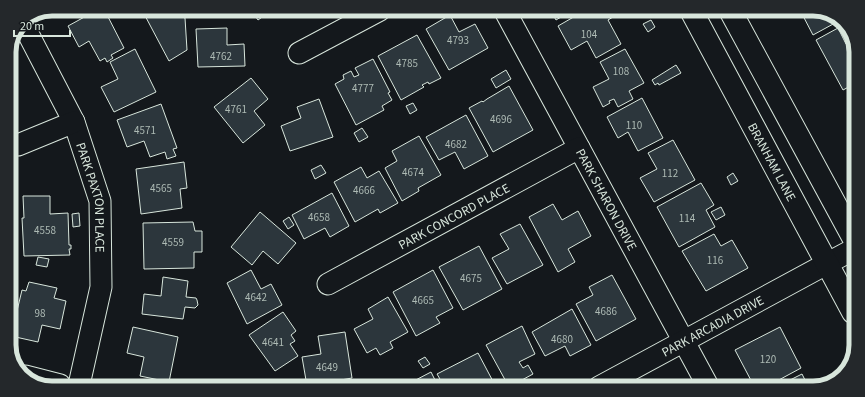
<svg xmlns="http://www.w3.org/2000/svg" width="865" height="397" font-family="'Source Sans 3',sans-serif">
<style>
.building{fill:#2c363c;stroke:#d8e6dc}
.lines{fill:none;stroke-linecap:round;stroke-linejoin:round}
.minor-casing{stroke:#d8e6dc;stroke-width:23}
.major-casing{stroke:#d8e6dc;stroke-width:24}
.minor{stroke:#14181c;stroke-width:21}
.major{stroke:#14181c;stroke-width:22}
.labels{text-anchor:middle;stroke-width:3;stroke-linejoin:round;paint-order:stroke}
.number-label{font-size:11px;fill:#adbab4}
.street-label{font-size:13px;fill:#d8e6dc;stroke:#14181c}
.rim{fill:none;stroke:#d8e6dc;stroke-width:5}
</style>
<rect width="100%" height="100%" fill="#14181c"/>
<path class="building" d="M99,9H104L124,48L111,55L113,58L107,62L105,58L100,61L89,41L79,47L68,26Z
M143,9L169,10L185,18L187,50L169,61L142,10Z
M229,10H239L232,14Z
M251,10H272L258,20Z
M551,11H571L556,20Z
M584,11H617L618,14L608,20L621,44L596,58L587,41L571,50L558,26Z
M801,12H829L835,23L813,35Z
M450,15L459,32L475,24L488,48L449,70L426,29Z
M651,20L655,27L648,32L643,24Z
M227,28V45L244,44L245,66L198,67L196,29Z
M838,28L846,44L848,42L855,56L856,55V83L843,90L816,40Z
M417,35L441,78L429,84L428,82L422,85L424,87L401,100L378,56Z
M135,49L156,92L114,112L101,87L118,79L110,62Z
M625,49L644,83L629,91L633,99L618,107L614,99L609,101L610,103L603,107L593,87L609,79L600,62Z
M373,59L390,92L388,93L392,100L382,106L384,110L356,125L335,84L344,79L343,75L351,71L354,77L359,75L355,68Z
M676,65L681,73L659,85L658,83L655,85L652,80Z
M506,70L511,79L496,88L491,79Z
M251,78L268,99L254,111L265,125L243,143L214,107Z
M509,86L533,130L493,152L469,108L482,101L483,102L487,99Z
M642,98L663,138L638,151L628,132L618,138L607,117Z
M319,99L333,137L290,151L281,126L301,118L297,107Z
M413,103L417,110L410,114L406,106Z
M161,104L177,148L173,149L176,156L167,159L165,152L150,157L144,141L127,147L117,120Z
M466,115L488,156L464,169L455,152L439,160L426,137Z
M362,128L368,137L359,142L354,133Z
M419,136L441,175L418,188L419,191L402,201L385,168L397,161L392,151Z
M673,140L695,180L654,202L640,178L657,169L648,153Z
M184,162L187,188L180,189L182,208L141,214L136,169Z
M321,165L326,173L315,179L311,170Z
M361,167L367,178L379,171L398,203L380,213L378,209L355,222L334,182Z
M733,173L738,181L731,185L727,177Z
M701,183L714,205L706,210L715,227L679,247L657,207Z
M332,193L349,226L330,237L325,228L304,239L292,215Z
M23,196H50V214L68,213L69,245H71V249H69L70,255L24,256L22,218H24Z
M9,197L15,198L9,228Z
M553,204L562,220L578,211L591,236L568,249L575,262L558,272L529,217Z
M721,207L725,215L716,220L711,212Z
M260,212L296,243L278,264L263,251L252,265L231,247Z
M79,213L80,226L73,227L72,214Z
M289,217L294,225L288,229L283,221Z
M193,222L195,231H202V252H194V268L144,269L143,223Z
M520,224L543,265L507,284L492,258L509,249L500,234Z
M714,234L721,246L732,240L748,268L706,291L682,251Z
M479,246L502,289L463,310L439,267Z
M38,257L49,259L47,267L36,265Z
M251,270L261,289L271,284L282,305L247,324L227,283Z
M433,270L453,308L436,317L440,323L416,336L393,292Z
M612,275L636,319L596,341L576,304L593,295L589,287Z
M163,277L188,281L186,297L196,298L197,300L198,305L195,308L185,307L183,319L142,314L144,294L161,296Z
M29,282L57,288L54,298L66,301L60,329L42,325L38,342L11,336L22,290L26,291Z
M388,297L408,332L390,342L393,348L380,355L376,348L367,353L354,329L373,319L368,309Z
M572,309L591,345L570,356L565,346L545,356L532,332Z
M283,312L296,331L291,335L295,341L290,344L298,356L275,371L249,335Z
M522,326L535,354L519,362L523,368L528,365L533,374L509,387L486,345Z
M133,327L178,337L169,382L140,376L144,357L127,353Z
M780,327L801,368L764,388H755L735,350Z
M345,332L352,378L307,386L302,357L321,354L318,336Z
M478,353L496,387L444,386L437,374Z
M425,357L430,364L423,368L418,361Z
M431,372L438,386H403L410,383Z
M802,374L809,388H779L778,386Z
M132,380L154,385H131Z"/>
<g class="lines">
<defs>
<g id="minor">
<path id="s1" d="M505,11L709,388"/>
<path id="s2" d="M22,22L74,122L100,201L101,287L79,385"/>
<path d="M299,53L380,10"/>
<path d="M18,145L74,122"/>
<path id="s3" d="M328,284L579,148"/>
<path d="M25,376L60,385"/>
<path id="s4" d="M599,387L854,249"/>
</g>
<g id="major">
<path id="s5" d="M692,12L853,312"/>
<path d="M731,12L854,239"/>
</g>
</defs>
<use href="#minor" class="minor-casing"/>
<use href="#major" class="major-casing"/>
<use href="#minor" class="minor"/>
<use href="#major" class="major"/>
</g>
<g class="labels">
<g class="number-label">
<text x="589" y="38">104</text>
<text x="458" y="44">4793</text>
<text x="221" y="60">4762</text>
<text x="407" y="67">4785</text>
<text x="621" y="75">108</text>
<text x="363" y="92">4777</text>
<text x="236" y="113">4761</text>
<text x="501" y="123">4696</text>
<text x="634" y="129">110</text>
<text x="145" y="134">4571</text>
<text x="456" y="148">4682</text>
<text x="413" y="176">4674</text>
<text x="670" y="177">112</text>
<text x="161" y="192">4565</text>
<text x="364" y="194">4666</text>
<text x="319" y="221">4658</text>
<text x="687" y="222">114</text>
<text x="45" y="234">4558</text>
<text x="173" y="246">4559</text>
<text x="715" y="264">116</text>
<text x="471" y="282">4675</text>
<text x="256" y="301">4642</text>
<text x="423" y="304">4665</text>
<text x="606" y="315">4686</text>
<text x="40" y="317">98</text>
<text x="562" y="343">4680</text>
<text x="273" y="346">4641</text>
<text x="768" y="363">120</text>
<text x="327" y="371">4649</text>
</g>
<g class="street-label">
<text dy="5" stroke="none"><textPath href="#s5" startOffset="170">BRANHAM LANE</textPath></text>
<text dy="5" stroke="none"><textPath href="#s2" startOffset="191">PARK PAXTON PLACE</textPath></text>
<text dy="5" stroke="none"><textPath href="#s1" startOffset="214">PARK SHARON DRIVE</textPath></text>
<text dy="5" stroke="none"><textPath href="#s3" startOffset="143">PARK CONCORD PLACE</textPath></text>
<text dy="5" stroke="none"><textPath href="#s4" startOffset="129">PARK ARCADIA DRIVE</textPath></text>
</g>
</g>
<path d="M0 0H865V397H0ZM52 16H813A36 36 0 0 1 849 52V345A36 36 0 0 1 813 381H52A36 36 0 0 1 16 345V52A36 36 0 0 1 52 16Z" fill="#24282b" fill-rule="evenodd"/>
<path class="rim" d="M52 16H813A36 36 0 0 1 849 52V345A36 36 0 0 1 813 381H52A36 36 0 0 1 16 345V52A36 36 0 0 1 52 16Z"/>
<path d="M14 30v6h56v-6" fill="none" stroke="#d8e6dc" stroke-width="2"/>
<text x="20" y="30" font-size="12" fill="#d8e6dc" stroke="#14181c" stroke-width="3" paint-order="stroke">20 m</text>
</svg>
